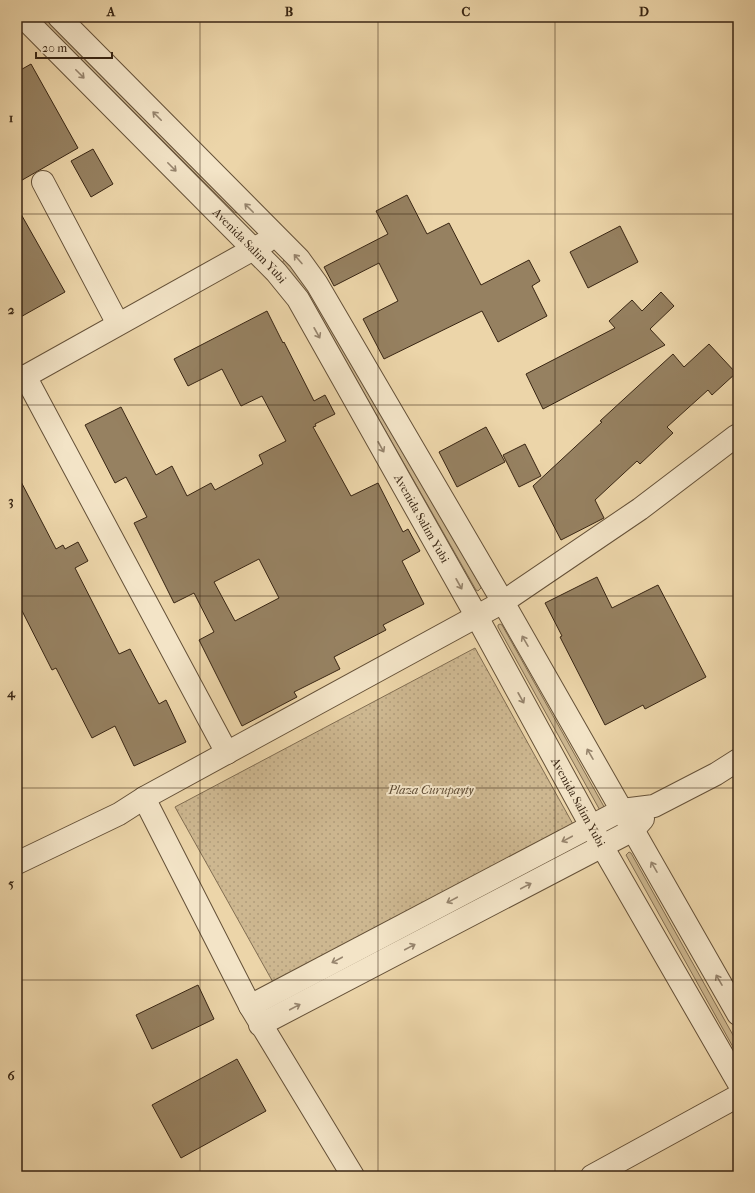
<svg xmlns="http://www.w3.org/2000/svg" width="755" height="1193" font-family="'IM FELL French Canon',serif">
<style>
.green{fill:#cdb790;stroke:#826e52}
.park{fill:url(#park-dots);stroke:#826e52}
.building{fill:#968161;stroke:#382513;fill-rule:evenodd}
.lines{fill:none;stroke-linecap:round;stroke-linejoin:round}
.minor-casing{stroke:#655138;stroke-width:24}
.minor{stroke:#f3e4c7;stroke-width:22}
.oneway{stroke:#96846d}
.grid{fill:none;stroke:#382513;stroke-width:1;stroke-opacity:0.55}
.labels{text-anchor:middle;stroke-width:4;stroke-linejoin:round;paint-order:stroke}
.street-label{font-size:12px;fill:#382513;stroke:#f3e4c7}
.park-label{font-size:12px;font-style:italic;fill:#5d4a32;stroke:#f3e4c7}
.neatline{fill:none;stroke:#382513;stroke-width:1.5}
.grid-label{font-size:13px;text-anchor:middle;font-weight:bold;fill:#382513}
</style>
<defs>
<pattern id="park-dots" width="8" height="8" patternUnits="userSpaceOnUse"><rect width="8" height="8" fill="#cdb790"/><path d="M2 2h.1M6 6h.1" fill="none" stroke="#b19d7b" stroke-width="1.8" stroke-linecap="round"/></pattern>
</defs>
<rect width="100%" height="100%" fill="#ecd5a9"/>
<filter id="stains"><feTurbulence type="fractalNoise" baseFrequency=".005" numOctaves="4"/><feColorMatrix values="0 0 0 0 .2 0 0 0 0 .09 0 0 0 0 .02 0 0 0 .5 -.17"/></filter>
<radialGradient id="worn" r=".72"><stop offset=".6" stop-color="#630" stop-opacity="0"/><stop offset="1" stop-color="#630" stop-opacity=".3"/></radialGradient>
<path class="green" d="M39,17H47L237,208L238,212L237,213L234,212Z
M284,260H286L316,297L481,587V588L478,591L476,590L311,300L282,263Z
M500,624L502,625L607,812L602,814L498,627V625Z
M629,852L631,853L738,1044V1056L626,855Z"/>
<path class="park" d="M475,648L579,835L274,984L175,807Z"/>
<path class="building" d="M31,64L78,148L17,183V72Z
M93,149L113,184L91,197L71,161Z
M407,195L427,234L449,223L481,285L529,260L540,281L532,286L547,316L498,342L482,311L384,359L363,319L398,301L379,263L334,286L324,267L388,234L376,211Z
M17,207L65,292L17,319Z
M620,226L638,262L588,288L570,252Z
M661,292L674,306L650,329L665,345L543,409L526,374L615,328L609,321L632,300L642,311Z
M267,311L283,343L284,342L314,401L325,395L335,414L315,424L316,426L313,427L351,496L378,483L403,532L408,529L420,551L402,561L424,604L383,625L386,630L334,657L340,669L294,692L297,697L242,726L199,640L214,632L194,593L174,603L134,523L147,517L126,477L115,483L85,425L121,407L156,475L172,466L187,496L211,483L215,490L263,464L259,455L286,441L262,396L241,406L222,369L188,386L174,359ZM259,559L279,598L235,621L214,582Z
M709,344L736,373L712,395L708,390L667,427L673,433L640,464L637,461L595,500L604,518L561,540L533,486L602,422L600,421L673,354L684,367Z
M486,427L505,462L457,487L439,452Z
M525,444L541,476L519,487L503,455Z
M17,474L56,549L63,545L65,549L78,542L88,561L75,568L119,654L130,649L159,704L166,700L186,742L134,766L115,726L92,738L56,668L52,670L17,601Z
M597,577L612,608L658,585L706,677L645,709L643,705L605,725L560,637L562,636L545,603Z
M198,985L214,1019L152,1049L136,1015Z
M237,1059L266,1111L181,1158L152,1105Z"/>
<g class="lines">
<defs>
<g id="minor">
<path id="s1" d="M23,17L276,272L298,299L477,617L602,846L738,1082"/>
<path d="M59,17L299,259L317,284L503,602L738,1014"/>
<path d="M43,182L118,324"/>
<path d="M25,376L227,753"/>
<path d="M17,381L266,242"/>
<path d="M144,798L250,1006L353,1176"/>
<path d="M17,863L119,814L144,798L503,602L640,509L736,436"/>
<path d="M250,1006L622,810L654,806L716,774L738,760"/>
<path d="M260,1025L633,830L643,819"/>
<path d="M592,1176L738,1096"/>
</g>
</defs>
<use href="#minor" class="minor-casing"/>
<use href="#minor" class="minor"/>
</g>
<defs><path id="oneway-shaft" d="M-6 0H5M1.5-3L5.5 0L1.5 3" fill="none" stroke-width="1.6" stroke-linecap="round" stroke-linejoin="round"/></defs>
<g class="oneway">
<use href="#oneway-shaft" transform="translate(80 74) rotate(45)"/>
<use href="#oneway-shaft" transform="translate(157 116) rotate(-135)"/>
<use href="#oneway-shaft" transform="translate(172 167) rotate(45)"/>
<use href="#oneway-shaft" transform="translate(249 208) rotate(-135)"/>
<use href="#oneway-shaft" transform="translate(298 259) rotate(-131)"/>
<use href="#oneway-shaft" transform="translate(317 333) rotate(61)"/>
<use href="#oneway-shaft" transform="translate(381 447) rotate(61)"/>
<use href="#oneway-shaft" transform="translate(459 584) rotate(61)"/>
<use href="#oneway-shaft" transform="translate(525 641) rotate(-120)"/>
<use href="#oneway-shaft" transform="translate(521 698) rotate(61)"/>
<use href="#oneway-shaft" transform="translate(590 754) rotate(-120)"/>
<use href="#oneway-shaft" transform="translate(567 839) rotate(152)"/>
<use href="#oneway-shaft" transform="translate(654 867) rotate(-120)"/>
<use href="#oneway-shaft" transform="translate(526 886) rotate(-28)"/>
<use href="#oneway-shaft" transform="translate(452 900) rotate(152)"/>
<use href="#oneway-shaft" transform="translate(410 947) rotate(-28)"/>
<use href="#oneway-shaft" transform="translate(337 960) rotate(152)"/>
<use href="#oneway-shaft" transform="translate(719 980) rotate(-120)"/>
<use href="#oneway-shaft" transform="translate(295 1007) rotate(-28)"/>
</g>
<path class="grid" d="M200,17V1176M378,17V1176M555,17V1176M17,214H738M17,405H738M17,596H738M17,788H738M17,980H738"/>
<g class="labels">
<g class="street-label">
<text dy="4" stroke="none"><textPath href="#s1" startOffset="322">Avenida Salim Yubi</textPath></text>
<text dy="4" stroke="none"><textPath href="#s1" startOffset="646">Avenida Salim Yubi</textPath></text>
<text dy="4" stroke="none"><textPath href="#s1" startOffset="970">Avenida Salim Yubi</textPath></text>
</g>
<g class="park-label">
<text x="431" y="794">Plaza Curupayty</text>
</g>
</g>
<rect width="755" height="1193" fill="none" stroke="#ecd5a9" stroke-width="44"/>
<path d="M36 52v6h76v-6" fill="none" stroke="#382513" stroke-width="2"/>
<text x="42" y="52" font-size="12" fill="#382513" stroke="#f3e4c7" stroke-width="3" paint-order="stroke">20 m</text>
<rect x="22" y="22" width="711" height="1149" class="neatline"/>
<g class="grid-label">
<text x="111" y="16">A</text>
<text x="289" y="16">B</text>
<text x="466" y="16">C</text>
<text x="644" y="16">D</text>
<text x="11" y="122">1</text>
<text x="11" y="314">2</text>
<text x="11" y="505">3</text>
<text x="11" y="697">4</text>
<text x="11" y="888">5</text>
<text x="11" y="1080">6</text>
</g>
<rect width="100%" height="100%" filter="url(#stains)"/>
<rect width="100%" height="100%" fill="url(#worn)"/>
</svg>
